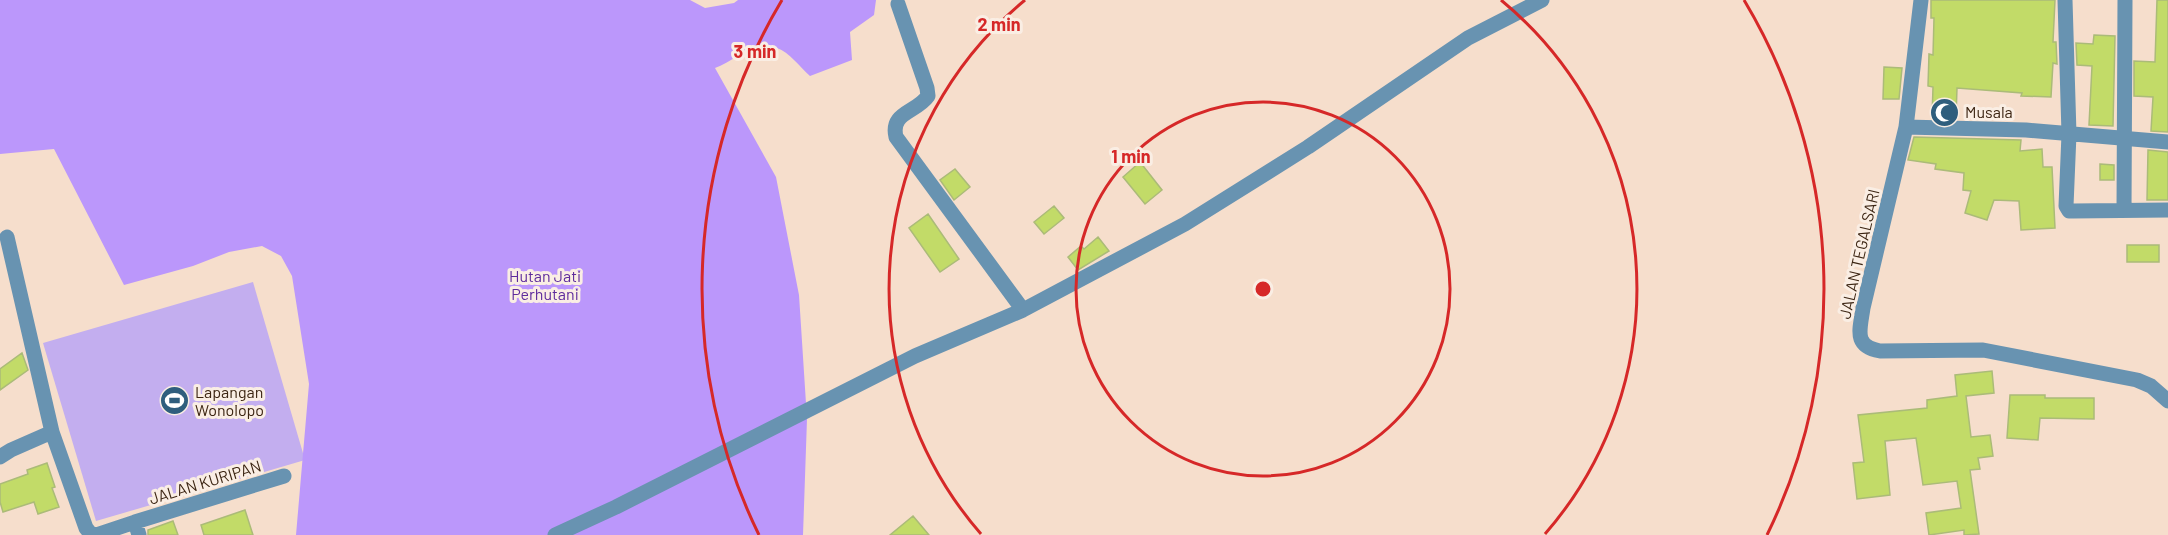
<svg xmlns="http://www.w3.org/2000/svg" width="2168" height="535" font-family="Barlow,sans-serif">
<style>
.green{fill:#c3aeef}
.forest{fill:#bb97fb}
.building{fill:#c2db68;stroke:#abbb78;stroke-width:1.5}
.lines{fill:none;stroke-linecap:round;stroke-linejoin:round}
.minor{stroke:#6893b1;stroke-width:15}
.ring{fill:none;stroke:#d62828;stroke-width:3}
.labels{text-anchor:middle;stroke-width:6;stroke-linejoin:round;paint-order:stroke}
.poi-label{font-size:16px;fill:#3c2513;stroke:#faeee4;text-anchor:start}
.street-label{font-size:16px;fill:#3c2513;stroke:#faeee4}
.park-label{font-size:16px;fill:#5e2b9c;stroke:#faeee4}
.centre{fill:#d62828;stroke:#faeee4;stroke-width:3}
.ring-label{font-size:18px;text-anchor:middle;font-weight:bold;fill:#d62828;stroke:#faeee4;stroke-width:6;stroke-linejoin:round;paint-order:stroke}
</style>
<rect width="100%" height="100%" fill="#f6decc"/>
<path class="green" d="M253,282L305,460L96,521L43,343Z"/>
<path class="forest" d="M0,0H690L705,8L734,3L738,0H876L874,15L850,32L852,60L810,76C800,67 789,52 777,48C757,40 733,61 715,68L776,177L799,295L807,419L803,535H296L309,384L292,276L281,256L262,246L229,252L193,266L124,285L54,149L0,154Z"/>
<path class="building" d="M1931,0H2055L2053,42H2056L2057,64L2053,63L2051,97L2021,96L2022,93L1957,88L1956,118H1932L1933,87L1928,86L1929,54L1933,55L1934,18H1931Z
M2157,0H2168V132L2151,131L2153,97L2134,96V61L2155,62Z
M2094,35L2115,36L2113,126L2089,125L2092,66L2077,65L2076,43L2093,44Z
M1884,67L1902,68L1899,99H1883Z
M1914,137L2021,140L2020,151L2042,149L2043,167H2052L2055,228L2021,230L2019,201L1994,200L1987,220L1965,213L1971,191L1963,190L1964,173L1935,169L1936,164L1908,160Z
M2148,150L2168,152V200H2147Z
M1140,162L1162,190L1145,204L1123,177Z
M2100,164L2114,165V180H2100Z
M955,169L970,187L954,200L940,180Z
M1054,206L1064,218L1044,234L1034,222Z
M928,214L959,259L940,272L909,228Z
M1098,237L1109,251L1078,270L1068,257L1081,246L1084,249Z
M2127,245H2159V262H2127Z
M22,353L28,370L0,390V369Z
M1992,371L1994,393L1966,396L1971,437L1990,435L1993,456L1978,458L1980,469L1970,470L1979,534L1964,535V530L1929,535L1926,513L1961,508L1957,481L1923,485L1916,438L1885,441L1890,495L1857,499L1853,463L1864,462L1858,415L1927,408V400L1957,396L1955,375Z
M2010,395H2045V398H2094V419L2040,418L2038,440L2007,438Z
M47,463L55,487L52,488L59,507L38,514L34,502L3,512L0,502V484L28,474L27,470Z
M245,510L253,535H204L201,525Z
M913,516L929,535H890Z
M173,521L178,535H148V530Z"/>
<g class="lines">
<path class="minor" d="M1921,0L1906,127L1863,308C1860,330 1853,346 1880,351L1983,350L2137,380L2151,386L2168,401
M2065,0L2069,134L2066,206L2069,211H2073L2168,210
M898,4L927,88L928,96C916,113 890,112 896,137L1023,310
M1906,127L2026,130L2168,142
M2124,210L2125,0
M7,237L52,432L86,528L90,533L96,535L135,522L139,535
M0,457L11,450L52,432
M135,522L284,476
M555,535L616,507L915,356L1023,310L1185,224L1308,147L1468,38L1542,0"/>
</g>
<g class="ring">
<circle cx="1263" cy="289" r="187"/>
<path d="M981 534A374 374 0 0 1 1025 0M1501 0A374 374 0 0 1 1545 534"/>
<path d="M759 535A561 561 0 0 1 782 0M1744 0A561 561 0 0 1 1767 535"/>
</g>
<defs>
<symbol id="mosque-disc" viewBox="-11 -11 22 22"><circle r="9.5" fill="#2f5e7d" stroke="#faeee4"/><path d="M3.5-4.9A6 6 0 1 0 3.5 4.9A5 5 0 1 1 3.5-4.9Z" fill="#fff"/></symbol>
<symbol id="stadium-disc" viewBox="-11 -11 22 22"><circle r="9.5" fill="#2f5e7d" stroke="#faeee4"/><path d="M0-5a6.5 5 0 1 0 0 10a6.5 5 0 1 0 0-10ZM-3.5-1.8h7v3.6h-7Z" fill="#fff"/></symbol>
</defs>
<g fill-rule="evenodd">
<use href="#mosque-disc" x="1928" y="96" width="33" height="33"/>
<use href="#stadium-disc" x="158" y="384" width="33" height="33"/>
</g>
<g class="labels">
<g class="poi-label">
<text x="1965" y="118">Musala</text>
<text x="195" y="398">Lapangan<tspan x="195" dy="18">Wonolopo</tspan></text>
</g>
<g class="street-label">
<text transform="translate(1859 254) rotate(-77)" y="6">JALAN TEGALSARI</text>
<text transform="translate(205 482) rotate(-17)" y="6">JALAN KURIPAN</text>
</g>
<g class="park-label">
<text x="545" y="282">Hutan Jati<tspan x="545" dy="18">Perhutani</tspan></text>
</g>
</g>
<circle cx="1263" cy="289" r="9" class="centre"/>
<g class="ring-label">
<text x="999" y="31">2 min</text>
<text x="755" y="58">3 min</text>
<text x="1131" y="163">1 min</text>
</g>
</svg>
